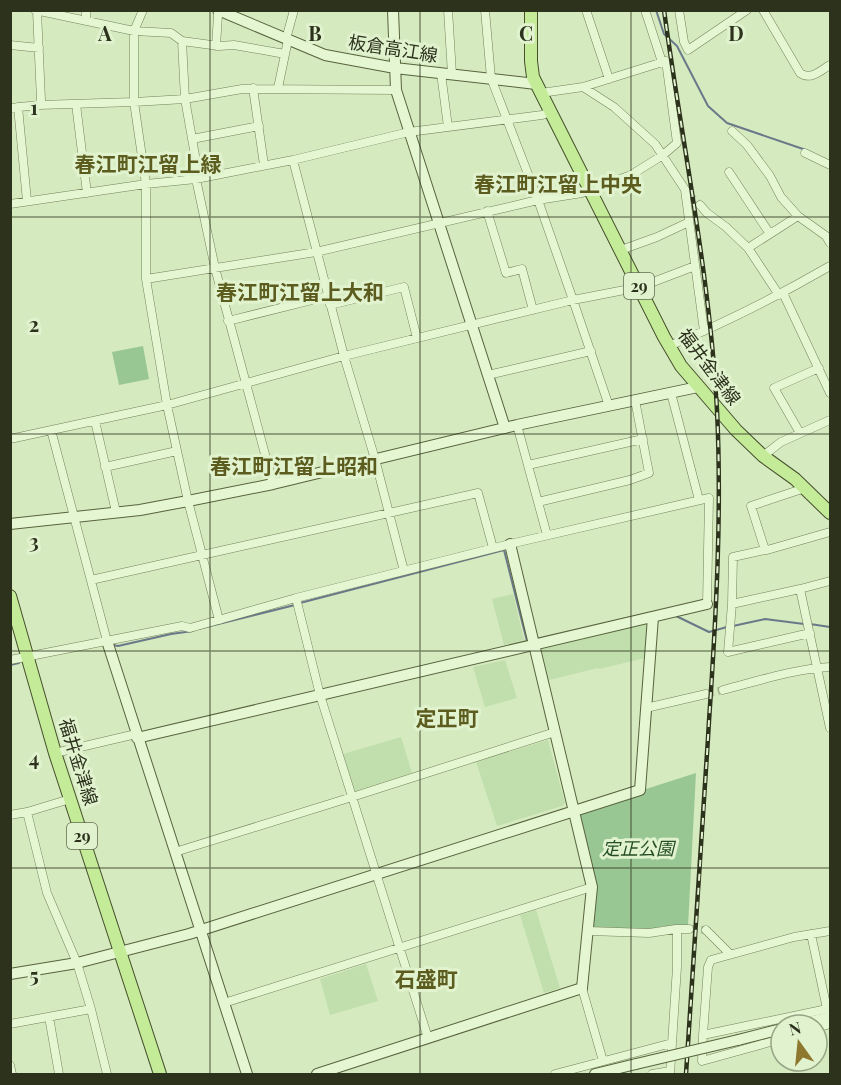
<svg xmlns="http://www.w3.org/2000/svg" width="841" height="1085" font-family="'Playfair Display','Noto Sans JP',serif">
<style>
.farmland{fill:#c0dfad}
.green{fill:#99c794}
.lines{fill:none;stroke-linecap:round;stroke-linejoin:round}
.stream{stroke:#6a7989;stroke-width:2}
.street-tunnel{stroke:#b3c59e;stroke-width:8;stroke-dasharray:8 4;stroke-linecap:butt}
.street-casing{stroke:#758259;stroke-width:9}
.secondary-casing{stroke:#58633c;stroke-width:12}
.primary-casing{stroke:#474f2d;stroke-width:14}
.street{stroke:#e4f6d2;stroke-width:8}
.secondary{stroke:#e4f6d2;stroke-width:10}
.primary{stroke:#c4ec98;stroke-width:12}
.rail-casing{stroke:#2c321c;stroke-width:4.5}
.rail{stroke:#e0f2ce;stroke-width:2;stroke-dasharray:7;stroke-linecap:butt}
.secondary-bridge-casing{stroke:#58633c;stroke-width:12;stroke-linecap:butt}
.secondary-bridge{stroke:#e4f6d2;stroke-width:10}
.grid{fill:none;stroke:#2c321c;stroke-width:1.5;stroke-opacity:0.55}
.labels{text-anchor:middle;stroke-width:6;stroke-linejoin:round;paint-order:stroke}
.shield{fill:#e0f2ce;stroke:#626c51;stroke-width:1.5}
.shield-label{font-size:16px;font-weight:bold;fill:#2c321c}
.street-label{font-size:18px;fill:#2c321c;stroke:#e0f2ce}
.park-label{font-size:18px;font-style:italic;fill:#244d26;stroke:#e0f2ce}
.quarter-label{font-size:21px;font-weight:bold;fill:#5c5c1f;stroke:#e0f2ce}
.grid-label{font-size:20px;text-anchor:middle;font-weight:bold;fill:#2c321c;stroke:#e0f2ce;stroke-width:6;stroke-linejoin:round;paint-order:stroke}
</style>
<rect width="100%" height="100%" fill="#d5eabf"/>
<path class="farmland" d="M513,594L524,640L504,645L492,599Z
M643,624L647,626L645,658L599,669L598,668L549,680L542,651L543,649Z
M505,660L517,698L485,707L473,667Z
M401,737L412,773L355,791L343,754Z
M548,740L565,803L562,806L497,826L476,762Z
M536,910L560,988L544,993L520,915Z
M366,964L378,1001L330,1015L320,979Z"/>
<path class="green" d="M143,346L149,379L119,385L112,352Z
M696,773L688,926H663L650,930L588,928L592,887L574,812Z"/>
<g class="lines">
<path class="stream" d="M656,10L664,34L677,46L708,106L727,123L806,150
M300,603L504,550L527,641L529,640
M674,615L709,632L727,627
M810,624L830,627
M733,626L765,619L804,624
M198,629L295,605
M113,645L118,646L171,634L193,631
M10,665L19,663"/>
<path class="street-tunnel" d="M688,194L700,205
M706,694L723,690
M689,929L706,930"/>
<defs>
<path id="street" d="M35,10L134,31L171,33L182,41L219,46L234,45L285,54
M143,10L134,31V102L146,184V279L167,405L188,501L219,620
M448,10L452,74
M485,10L491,78L538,200L573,300L609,406
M586,10L609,79
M645,10L662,62
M679,10L684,42L688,50L747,10
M763,10L800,73C811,81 821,70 830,65
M37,11L41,100L39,105
M86,21V10
M286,39L294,10
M182,41L185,99L199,178
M10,45L39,48
M216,46L218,15L220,10
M441,73L448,127
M583,87L614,107L655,144L688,194
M253,88L264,165
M278,88L288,40
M76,104L87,193
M18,107L27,201
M10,108L39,105L134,102L185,99L242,89L396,90
M732,131L747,145L770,176L781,197L798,216L826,236L830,243
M192,139L259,126
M805,153L830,165
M293,160L344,356L375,459L404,571
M729,172L770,234
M196,179L215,268L273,484
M685,190L704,331
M10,204L146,184L196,179L293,160L409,132L542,115L550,112
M700,205L707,213L726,227L748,248L779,295
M487,211L506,273L522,269L533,310
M748,248L798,216
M621,250L657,237L689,222
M146,279L316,252L538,200L582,193L631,175L663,155L677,143L666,61L583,87L541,93
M783,293L830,393
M330,305L404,287L417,338
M228,321L328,296
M669,346C725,323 778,296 830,266
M488,375L591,351
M671,393L699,500
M95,421L116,512
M517,425L547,535
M51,430L107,641
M800,433L774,388L819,368
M10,439L167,405L344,356L573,300L640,287L695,266
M763,456L781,442L830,420
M528,465L643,439
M105,467L177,451
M805,488L751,506L765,550L733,557L732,604L728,652L810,633
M538,502L630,480L649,473L635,400
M767,550L830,532
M91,580L478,493L493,548
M830,581L800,589L830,728
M296,598L320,695L428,1038
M732,604L800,589
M10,660L182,626L190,628L296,598L510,544L709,498L707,604
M723,690C758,681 794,669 830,667
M646,708L706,694
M55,753L136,734
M27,812L47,893L77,963L91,1009
M10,815L27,812L70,799
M175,852L352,797L555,732
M706,930L730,954
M588,931L649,933L676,929H689
M811,934L827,1009
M582,988L603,1061
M224,1003L592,887
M49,1017L59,1074
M10,1024L91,1009L107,1074
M817,1028L830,1024
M703,1035L708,967L711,960L794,937L830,931
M781,1039L702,1061L703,1035L827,1009L830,1010
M10,1065L12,1074
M555,1074L672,1043
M652,1074L670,1071
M670,1074L677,967V929"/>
<path id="secondary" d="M218,10L325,55L395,68L536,84
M393,10L396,90L505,428
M10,524L140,510L188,501L273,484L517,425L698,387
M107,641L247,1074
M137,738L707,604
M10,974L77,963L189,934L640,790L653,617
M796,1025L830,1017
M738,1040L781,1029
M317,1074L582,988L592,887L510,544
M595,1074L636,1064"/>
<path id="primary" d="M531,10V61L533,77L664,337L681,366L736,430L763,456L795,479L830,513
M10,596L55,753L160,1074"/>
</defs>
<use href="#street" class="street-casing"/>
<use href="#secondary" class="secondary-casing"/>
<use href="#primary" class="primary-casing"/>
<use href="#street" class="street"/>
<use href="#secondary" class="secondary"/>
<use href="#primary" class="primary"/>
<defs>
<path id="rail" d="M664,10C682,143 710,276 717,410C722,514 716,617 709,721C702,839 694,957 686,1074"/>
</defs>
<use href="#rail" class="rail-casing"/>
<use href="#rail" class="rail"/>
<defs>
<path id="secondary-bridge" d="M636,1064L738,1040"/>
</defs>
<use href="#secondary-bridge" class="secondary-bridge-casing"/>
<use href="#secondary-bridge" class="secondary-bridge"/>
</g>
<path class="grid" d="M210,10V1074M420,10V1074M631,10V1074M10,217H830M10,434H830M10,651H830M10,868H830"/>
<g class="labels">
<g class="shield">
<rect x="624" y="273" width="30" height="26" rx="4.5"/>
<rect x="67" y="823" width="30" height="26" rx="4.5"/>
</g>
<g class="shield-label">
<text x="639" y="292">29</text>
<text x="82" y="842">29</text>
</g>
<g class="street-label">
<text transform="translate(393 49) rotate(9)" y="6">板倉高江線</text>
<text transform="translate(709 367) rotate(53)" y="6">福井金津線</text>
<text transform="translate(78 762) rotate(73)" y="6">福井金津線</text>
</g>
<g class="park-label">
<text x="638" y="855">定正公園</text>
</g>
<g class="quarter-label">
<text x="148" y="172">春江町江留上緑</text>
<text x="558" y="192">春江町江留上中央</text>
<text x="300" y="300">春江町江留上大和</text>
<text x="294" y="474">春江町江留上昭和</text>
<text x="447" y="726">定正町</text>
<text x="426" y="987">石盛町</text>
</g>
</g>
<g class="grid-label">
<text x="105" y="41">A</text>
<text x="315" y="41">B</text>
<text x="526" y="41">C</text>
<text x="736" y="41">D</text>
<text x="34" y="115">1</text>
<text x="34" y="332">2</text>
<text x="34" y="549">3</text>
<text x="34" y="766">4</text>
<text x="34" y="983">5</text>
</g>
<rect width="841" height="1085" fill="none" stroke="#2c321c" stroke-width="24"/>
<g transform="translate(799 1043) rotate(345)"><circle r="28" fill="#e0f2ce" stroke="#98a587" stroke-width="1.5"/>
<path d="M0-4.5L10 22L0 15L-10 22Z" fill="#8d782d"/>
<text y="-9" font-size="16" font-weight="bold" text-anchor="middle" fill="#2c321c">N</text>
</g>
</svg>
